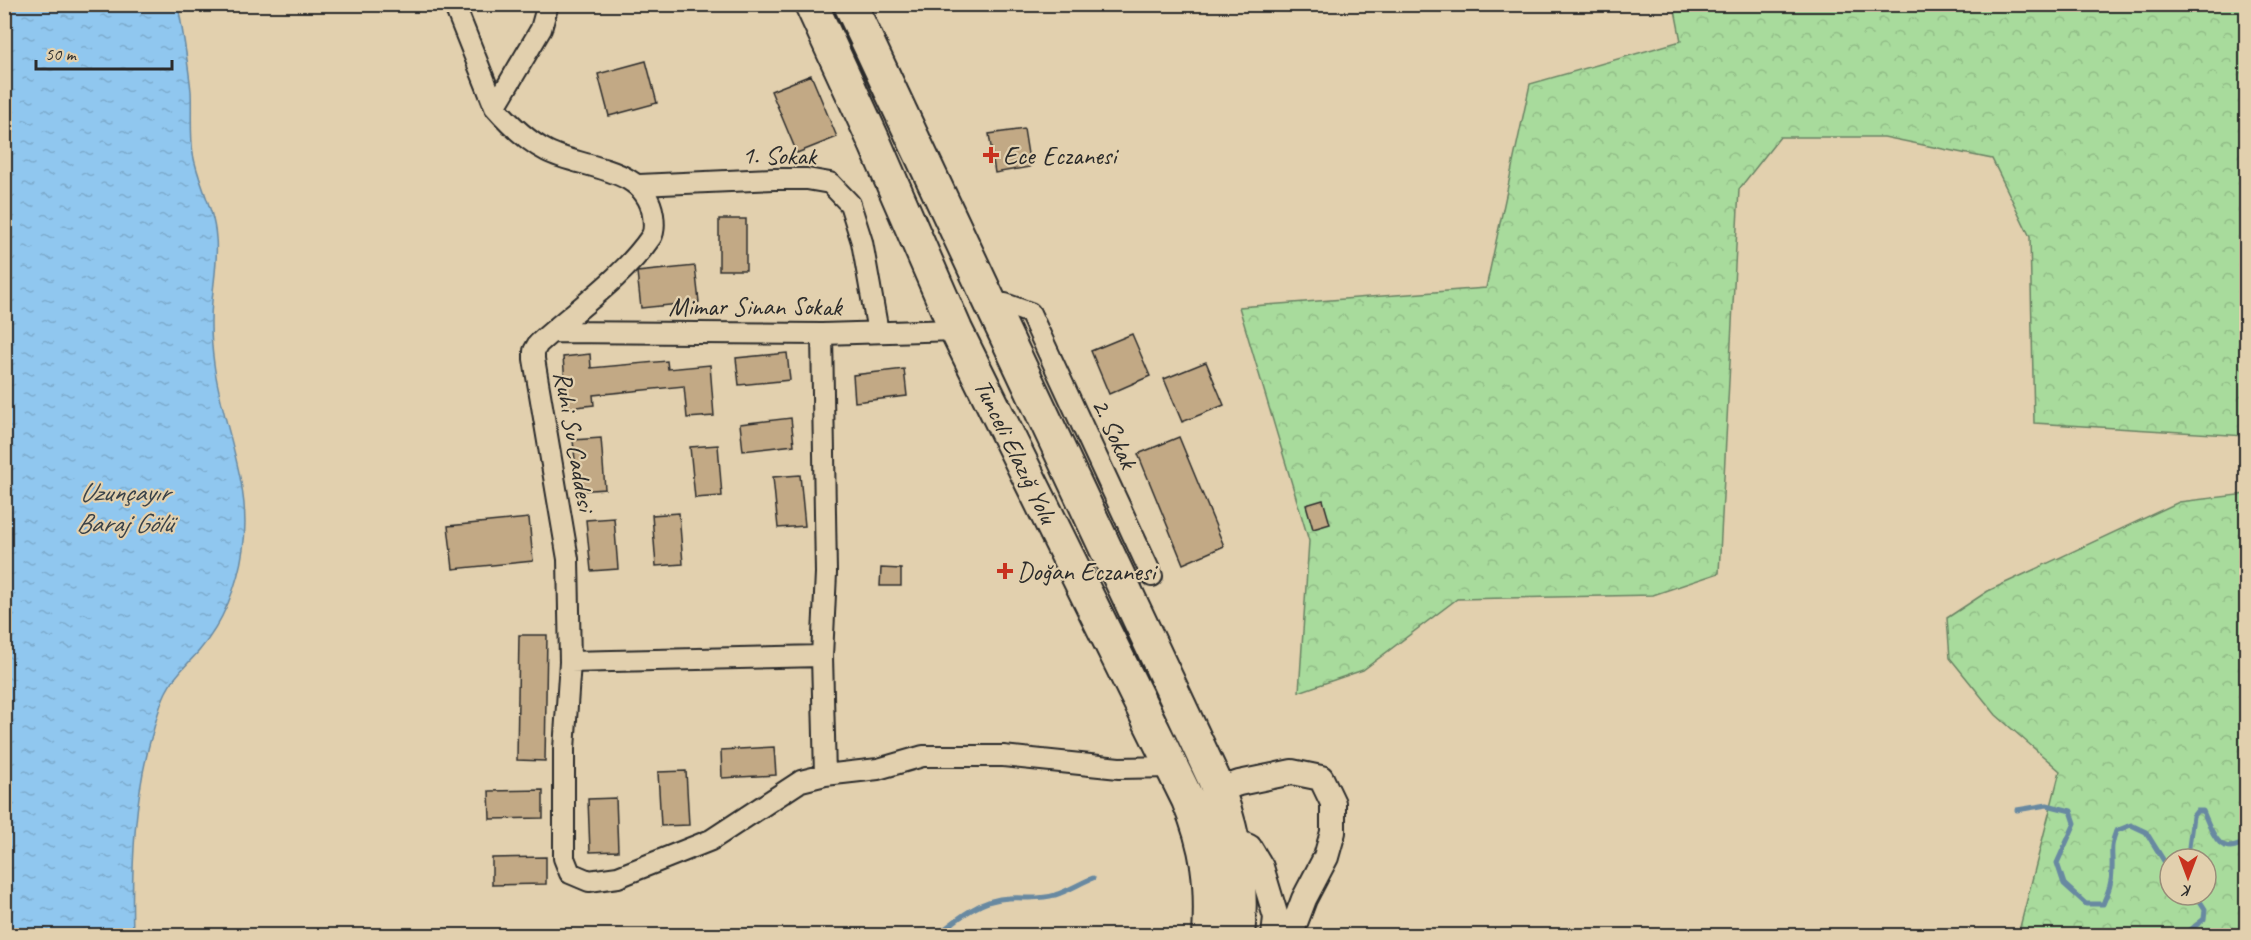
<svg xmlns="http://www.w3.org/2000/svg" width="2251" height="940" font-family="Caveat,sans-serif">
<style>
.forest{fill:url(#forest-crowns);stroke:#6a8364;stroke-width:1.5;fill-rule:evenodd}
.water{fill:url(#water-ripples);stroke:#6889a1;stroke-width:1.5}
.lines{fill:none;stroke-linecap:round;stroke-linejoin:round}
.stream{stroke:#6889a1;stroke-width:5}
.building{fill:#c2a985;stroke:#2b2b2b;stroke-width:1.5}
.minor-casing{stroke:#2b2b2b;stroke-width:24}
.tertiary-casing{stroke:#2b2b2b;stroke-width:28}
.primary-casing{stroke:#2b2b2b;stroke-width:36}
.minor{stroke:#e2d0ae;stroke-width:20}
.tertiary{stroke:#e2d0ae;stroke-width:24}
.primary{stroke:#e2d0ae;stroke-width:32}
.poi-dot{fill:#c8321e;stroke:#e2d0ae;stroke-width:2}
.labels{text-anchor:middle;stroke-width:4.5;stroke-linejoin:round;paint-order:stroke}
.street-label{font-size:26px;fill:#2b2b2b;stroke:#e2d0ae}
.poi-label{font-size:26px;fill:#2b2b2b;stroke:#e2d0ae;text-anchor:start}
.water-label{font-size:27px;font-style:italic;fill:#3a4248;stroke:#e2d0ae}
</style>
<defs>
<pattern id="forest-crowns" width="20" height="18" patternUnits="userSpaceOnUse" patternTransform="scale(1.5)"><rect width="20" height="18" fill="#a8db9c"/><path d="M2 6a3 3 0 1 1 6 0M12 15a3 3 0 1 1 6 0" fill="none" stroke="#91bc87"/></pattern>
<pattern id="water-ripples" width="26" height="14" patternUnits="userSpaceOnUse" patternTransform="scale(1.5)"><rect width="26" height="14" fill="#90c7ef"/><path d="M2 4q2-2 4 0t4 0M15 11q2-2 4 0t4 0" fill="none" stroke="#7cabcd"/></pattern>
</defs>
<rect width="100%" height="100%" fill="#e2d0ae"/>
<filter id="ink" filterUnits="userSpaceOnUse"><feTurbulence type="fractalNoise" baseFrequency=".0167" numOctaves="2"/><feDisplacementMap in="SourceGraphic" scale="12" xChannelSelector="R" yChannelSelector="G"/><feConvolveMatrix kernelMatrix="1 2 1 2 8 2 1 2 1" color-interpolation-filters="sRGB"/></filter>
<g filter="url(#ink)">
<path class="forest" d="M1674,5H2246V436L2034,423L2030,237L1992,159L1884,137H1780L1739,189L1719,573L1653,595L1457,599L1363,670L1299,692L1309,541L1239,307L1486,288L1530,84L1681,41Z
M2246,494V935H2018L2060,771L1996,715L1950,658L1947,618L1988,591L2179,502ZM2170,859H2206V895H2170Z"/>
<path class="water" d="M5,4L178,5C183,33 188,62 191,91C192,112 190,133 193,154C198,183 214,208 216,238C218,259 214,279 212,301C210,322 211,343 214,364C222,426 253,485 243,549C238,585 223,623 199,651C188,664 174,675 166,692C161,702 158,713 155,724C134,792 131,864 133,935H5Z"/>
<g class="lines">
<path class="stream" d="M2017,810L2047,805L2071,811L2075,823L2057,863L2064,884L2086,904H2103C2108,892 2112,883 2112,870C2113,853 2109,849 2116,831L2131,825L2146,832L2164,861L2170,862
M2182,859L2188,855L2193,816L2197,811H2203C2212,832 2219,859 2246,841
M936,936C957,919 980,899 1009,898C1024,897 1040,900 1055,895C1068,891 1080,883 1093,878
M2183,936L2204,919L2205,909L2196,895"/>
</g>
<path class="building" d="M646,61L657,103L609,116L598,74Z
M811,75L837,137L797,153L771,91Z
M1024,129L1030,167L995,173L989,134Z
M719,219H746V270H719Z
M695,266L699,302L641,308L637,272Z
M1132,334L1150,376L1109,394L1091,351Z
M787,353L790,380L739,385L736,358Z
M590,354L591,368L667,361L668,369L710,365L714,416L687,418L684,386L593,395L594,405L567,408L563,357Z
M1206,362L1224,405L1182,422L1164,379Z
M904,369L907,396L855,402L853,375Z
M791,418L794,445L743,451L740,424Z
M1179,437L1224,546L1183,564L1138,454Z
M601,438L605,489L578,491L573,440Z
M718,445L722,496L695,498L690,447Z
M800,475L805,526L778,528L773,477Z
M1323,500L1330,524L1313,529L1306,505Z
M679,513L683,564L656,566L652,515Z
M529,518L533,561L453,569L448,526Z
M614,518L618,569L591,571L586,520Z
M881,568L901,569V586H880Z
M519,635H547L545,761L517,760Z
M774,747L776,775L722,778L721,750Z
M686,771L689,825L661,826L658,772Z
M543,790V818L490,819L489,791Z
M616,798L618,851L590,852L588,799Z
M546,857V884L492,885V858Z"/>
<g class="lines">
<defs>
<path id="minor" d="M454,4L495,107C509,123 527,141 547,151C582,169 646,166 653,215C654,222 655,231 651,237C622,279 575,310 538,344L534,351V359L568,559L570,662L564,749V858L570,873L589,881L618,877L711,840L801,781L825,775L878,769L923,756H1003L1119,768L1172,767
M495,107L541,29L548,4
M639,185L774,179H807L830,183L850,204L862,242L878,332
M989,303L1005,304L1030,313L1152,576
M553,332L822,334L956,330
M822,334L826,573L822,656L825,775
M570,662L822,656"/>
<path id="tertiary" d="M1219,790L1239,783L1292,772L1321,778L1333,803V832L1326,857L1304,899L1290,936
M1233,840L1249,847L1261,867L1276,917L1274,936"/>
<path id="primary" d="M811,4L873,139L956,330L1188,800C1208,848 1212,883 1209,936
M850,4L1214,779C1234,829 1244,882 1238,936"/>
</defs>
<use href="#minor" class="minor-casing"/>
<use href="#tertiary" class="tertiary-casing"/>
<use href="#primary" class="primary-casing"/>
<use href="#minor" class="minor"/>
<use href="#tertiary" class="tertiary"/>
<use href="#primary" class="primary"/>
</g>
</g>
<g class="poi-dot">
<path d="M988 146h6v6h6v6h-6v6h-6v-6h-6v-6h6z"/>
<path d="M1002 562h6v6h6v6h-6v6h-6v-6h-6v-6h6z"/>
</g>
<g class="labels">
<g class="street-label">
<text transform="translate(779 155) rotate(1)" y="9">1. Sokak</text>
<text x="755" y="315">Mimar Sinan Sokak</text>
<text transform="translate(1115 433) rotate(65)" y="9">2. Sokak</text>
<text transform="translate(575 441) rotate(80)" y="9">Ruhi Su Caddesi</text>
<text transform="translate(1016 451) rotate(64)" y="9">Tunceli Elazığ Yolu</text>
</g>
<g class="poi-label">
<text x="1003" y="164">Ece Eczanesi</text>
<text x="1017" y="580">Doğan Eczanesi</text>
</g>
<g class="water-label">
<text x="124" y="501">Uzunçayır<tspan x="124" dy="31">Baraj Gölü</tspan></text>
</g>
</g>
<rect width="2251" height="940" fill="none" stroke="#e2d0ae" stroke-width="24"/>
<rect x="12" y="12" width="2227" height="916" fill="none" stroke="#2b2b2b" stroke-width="2" filter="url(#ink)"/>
<g transform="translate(2188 877) rotate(180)"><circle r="28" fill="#e2d0ae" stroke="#998e7a" stroke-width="1.5"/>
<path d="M0-4.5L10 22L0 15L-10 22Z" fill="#c8321e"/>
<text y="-9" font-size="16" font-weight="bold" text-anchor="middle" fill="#2b2b2b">K</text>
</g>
<path d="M36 60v9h136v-9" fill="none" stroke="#2b2b2b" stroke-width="3"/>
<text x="45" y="60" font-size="18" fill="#2b2b2b" stroke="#e2d0ae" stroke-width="4.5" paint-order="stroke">50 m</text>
</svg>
